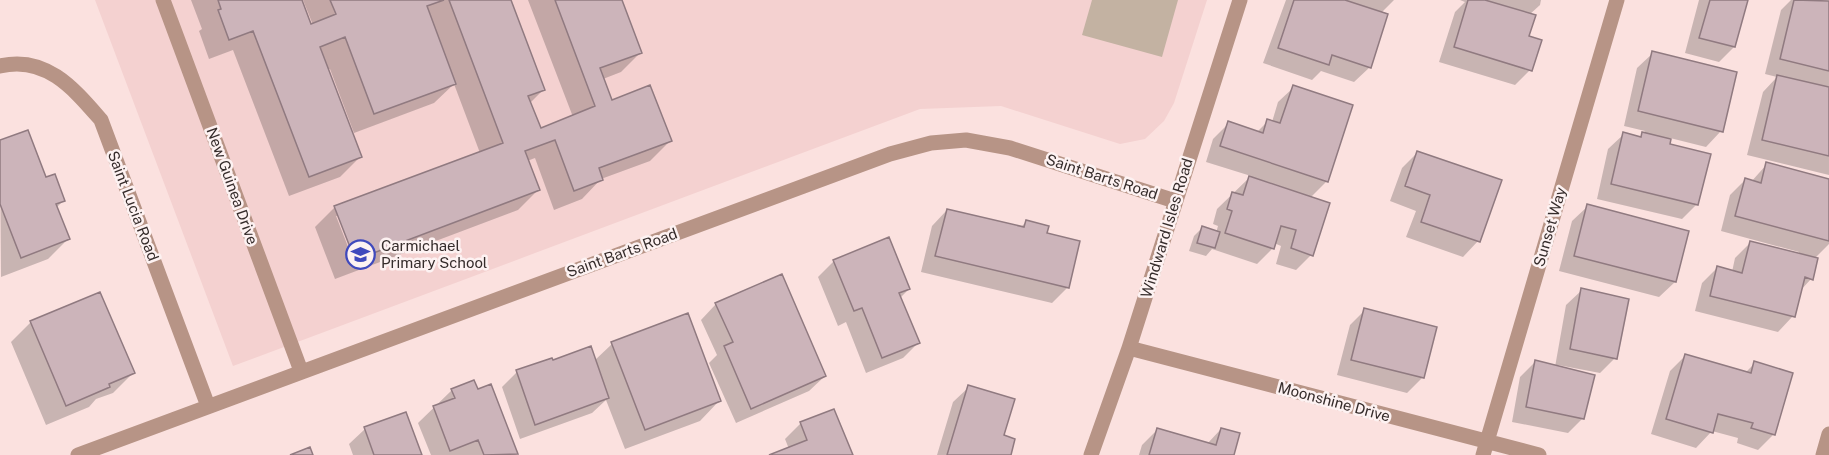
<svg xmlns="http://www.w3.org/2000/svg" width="1829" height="455" font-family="'Public Sans',sans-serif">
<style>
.built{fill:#f4d1d0}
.green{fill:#c3b2a2}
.shadow{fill:#0003;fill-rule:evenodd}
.building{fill:#ccb4ba;stroke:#907a80;stroke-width:1.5}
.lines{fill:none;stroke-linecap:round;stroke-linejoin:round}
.minor{stroke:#b79486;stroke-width:15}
.labels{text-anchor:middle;stroke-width:5;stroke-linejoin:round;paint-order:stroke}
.street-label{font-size:15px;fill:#352c2b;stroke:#fdf2f2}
.poi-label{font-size:15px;fill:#352c2b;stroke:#fdf2f2;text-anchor:start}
</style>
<rect width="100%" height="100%" fill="#fbe1df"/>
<path class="built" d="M95,0H1207L1174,103L1164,121L1145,139L1120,144L1001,106L920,109L233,366Z"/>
<path class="green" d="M1092,0H1178L1162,57L1082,35Z"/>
<path class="shadow" d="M191,0H300L310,26L313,25L303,0H510L544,89L530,103L540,130L573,117L528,0H621L641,52L621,72L603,79L612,101L670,141L650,161L601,179L582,199L554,210L535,158L527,161L538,190L518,210L335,279L315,227L335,207L480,153L454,84L434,103L354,133L330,69L327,70L360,157L340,177L289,196L233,50L209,59L199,31L202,29ZM336,216H339L359,266L356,267Z
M1286,0H1394L1381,13L1370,67L1354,82L1321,71L1312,80L1263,63Z
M1460,0H1541L1540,5L1529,15L1527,37L1530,70L1515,85L1439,62L1455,12L1465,2Z
M1699,0H1747L1734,47L1719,62L1685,53Z
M1791,0H1819L1829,2V175L1747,155L1763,92L1777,77L1765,74L1781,10Z
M1653,53L1721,131L1706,147L1670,138L1668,145L1697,204L1682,219L1597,199L1608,149L1624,134L1639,138L1645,131L1624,126L1637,68Z
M1294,87L1327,181L1310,198L1311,255L1296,270L1276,264L1281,246L1274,243L1273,248L1257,264L1212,249L1206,256L1189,251L1194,236L1202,228L1216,233L1218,226L1213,224L1217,209L1251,176L1206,162L1213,139L1229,123L1257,132L1268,121L1272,122L1278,102Z
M0,142L45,179L63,201L56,208L68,239L48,259L1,277Z
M1418,152L1500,181L1478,241L1463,257L1406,237L1416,211L1390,201L1402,168Z
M1767,164L1829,181V244L1814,259L1811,279L1800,291L1793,316L1778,332L1695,311L1702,283L1717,268L1732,272L1735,258L1750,243L1798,255L1799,252L1721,231L1730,195L1745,180L1751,182Z
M1588,206L1675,282L1659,297L1559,271L1572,221Z
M947,210L1020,228L1027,221L1046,234L1067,288L1052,303L921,272L932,226Z
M834,261L909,289L900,298L918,343L903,358L866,373L846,322L838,326L818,277Z
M1582,290L1615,358L1600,373L1558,365L1557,367L1583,418L1568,433L1512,422L1520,377L1535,362L1555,367L1566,305Z
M716,304L825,376L809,391L736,423L709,363L717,355L701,320Z
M1365,310L1435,328L1422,378L1407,393L1337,375L1350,325Z
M31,322L133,373L113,393L96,399L89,407L46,425L11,342Z
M612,344L719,401L700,421L625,449L606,400L592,413L520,439L502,387L517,372L553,362L594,361Z
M1685,356L1745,373L1755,363L1774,434L1758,450L1737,443L1738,438L1712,431L1696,448L1651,434L1670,371Z
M969,387L1002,436L1009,455H937L953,402Z
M452,390L517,454L515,455H431L418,423Z
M801,423L851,455H773L789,449L785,439Z
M365,429L421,455H353L349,444Z
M1221,429L1232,455H1139L1142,445L1157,430L1207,444Z"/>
<path class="building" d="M218,0H302L311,24L336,14L330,0H444L427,6L456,84L374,114L345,37L320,47L362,157L309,177L253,31L229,40L218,10L221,9Z
M449,0H511L545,90L528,96L541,128L595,106L555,0H622L642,53L600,68L612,100L650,85L672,141L599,168L603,180L574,191L555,140L525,151L540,190L355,260L334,206L503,143Z
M1294,0H1345L1388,14L1371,68L1332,55L1329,65L1278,48Z
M1468,0H1485L1536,15L1529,36L1542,40L1532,71L1454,47Z
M1710,0H1748L1735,47L1699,38Z
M1794,0L1829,1V71L1780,59Z
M1652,51L1737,72L1723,132L1638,111Z
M1777,75L1829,87V156L1762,140Z
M1293,85L1353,105L1328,182L1220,146L1228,121L1263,133L1267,119L1280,123Z
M28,130L46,177L55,174L65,201L56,204L70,239L21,258L0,204V140Z
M1623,132L1641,137L1642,132L1671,139L1670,144L1711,154L1698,205L1611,184Z
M1417,151L1502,180L1480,242L1421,222L1430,195L1405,186Z
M1766,162L1829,179V241L1735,216L1745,178L1761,183Z
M1249,176L1330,203L1313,256L1291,248L1296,230L1281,226L1274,249L1225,233L1232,211L1227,209L1232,192L1243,195Z
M1587,204L1689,231L1676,282L1574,256Z
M947,209L1024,227L1026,220L1049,226L1047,233L1080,241L1069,288L935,256Z
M1202,226L1220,232L1215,248L1197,243Z
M889,237L910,289L899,293L920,343L882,358L862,308L854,311L833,260Z
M1750,241L1818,258L1813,280L1805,277L1795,317L1710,296L1717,266L1742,273Z
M782,274L826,376L751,409L724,346L733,342L715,303Z
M1581,288L1629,299L1617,359L1570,349Z
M100,292L135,373L109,384L110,387L66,406L30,321Z
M1364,308L1437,327L1424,378L1351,360Z
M688,313L721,401L645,430L611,342Z
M591,346L609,398L535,425L516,370L552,358L553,360Z
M1685,354L1751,373L1754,361L1793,373L1775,435L1751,428L1753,423L1718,414L1713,433L1666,419Z
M1535,360L1595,375L1584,419L1526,407Z
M474,380L478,389L491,384L518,454L484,455L478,440L450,451L433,406L455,398L451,389Z
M968,385L1015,399L1004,435L1015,439L1011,455H947Z
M834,409L853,455H769L807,440L800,422Z
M406,412L422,455H374L364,427Z
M1157,428L1216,445L1221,428L1240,433L1234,455H1149Z
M310,447L313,455H290Z"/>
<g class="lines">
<path class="minor" d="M163,0L301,371
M0,66C46,55 74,89 101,120L208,406
M1129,348L1539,455
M78,455L890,154L931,143L966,140L1010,148L1175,201
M1091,455L1129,348L1240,0
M1483,455L1617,0
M1823,455L1829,434"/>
</g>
<defs>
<symbol id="school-ring" viewBox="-11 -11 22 22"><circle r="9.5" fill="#fdf2f2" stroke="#3f49bd" stroke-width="1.5"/><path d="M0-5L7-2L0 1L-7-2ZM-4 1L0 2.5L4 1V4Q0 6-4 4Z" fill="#3f49bd"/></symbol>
</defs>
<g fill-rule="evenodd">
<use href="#school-ring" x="344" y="238" width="33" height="33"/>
</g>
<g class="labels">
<g class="street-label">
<text transform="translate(1102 177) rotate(18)" y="5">Saint Barts Road</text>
<text transform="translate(232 186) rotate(70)" y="5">New Guinea Drive</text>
<text transform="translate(133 206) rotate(69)" y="5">Saint Lucia Road</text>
<text transform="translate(1550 227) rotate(-74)" y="5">Sunset Way</text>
<text transform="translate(1167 228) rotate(-73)" y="5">Windward Isles Road</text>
<text transform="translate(622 253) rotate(-20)" y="5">Saint Barts Road</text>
<text transform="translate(1334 402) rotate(15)" y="5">Moonshine Drive</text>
</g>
<g class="poi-label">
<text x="381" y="251">Carmichael<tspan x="381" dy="17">Primary School</tspan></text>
</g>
</g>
</svg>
